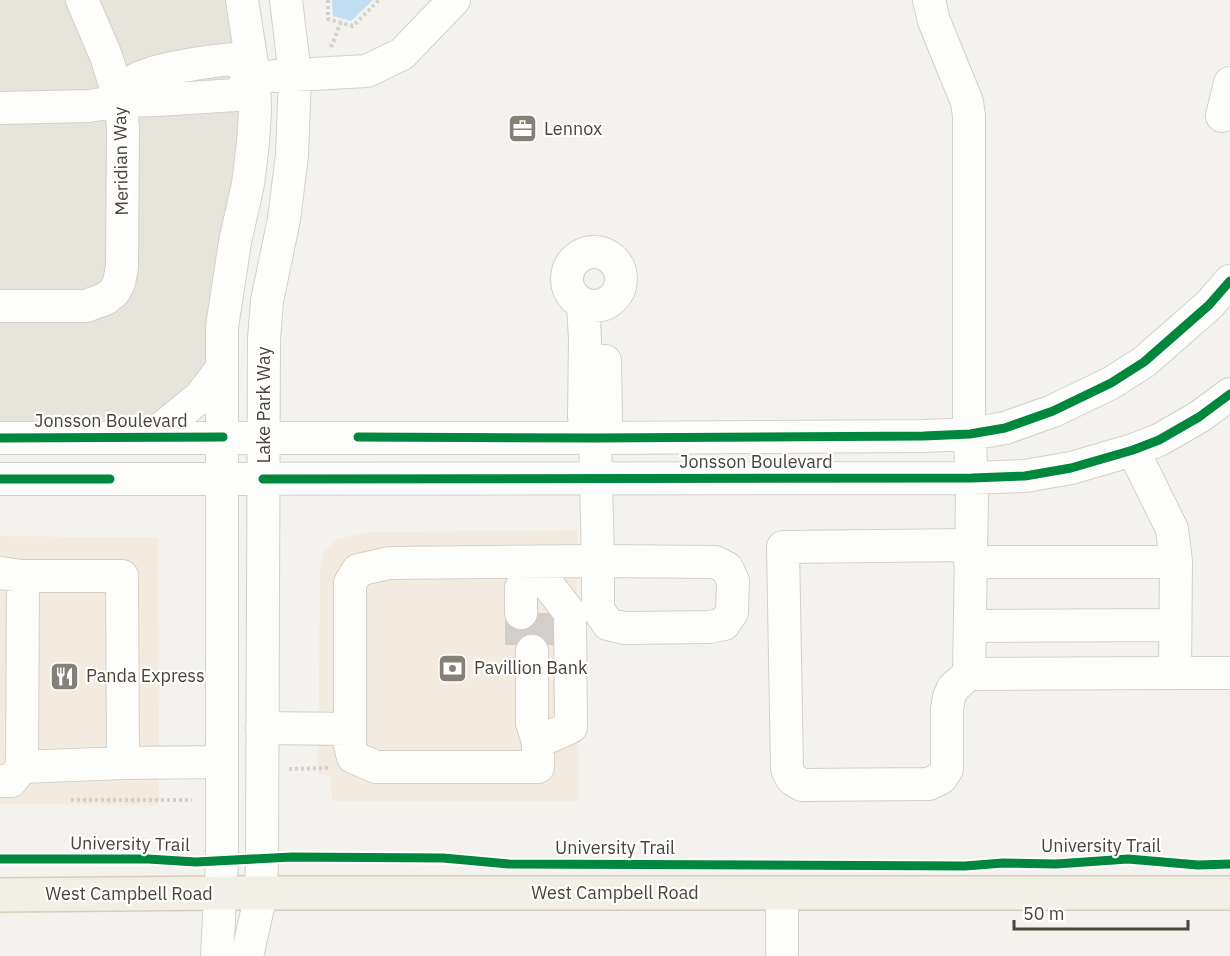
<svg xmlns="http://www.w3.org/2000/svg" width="1230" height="956" font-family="'IBM Plex Sans',sans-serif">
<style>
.residential{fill:#e7e4dc}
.commercial{fill:#f3ebdf}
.water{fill:#c0ddf1}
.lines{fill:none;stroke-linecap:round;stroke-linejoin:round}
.minor-tunnel{stroke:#d2cfca;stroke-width:32;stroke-dasharray:32 16;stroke-linecap:butt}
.minor-casing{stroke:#d2d0cb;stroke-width:34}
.major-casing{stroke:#d6cebb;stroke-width:36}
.path{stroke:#d3d2cc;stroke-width:4;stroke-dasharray:3 3;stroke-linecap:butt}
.minor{stroke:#fdfdfc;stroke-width:32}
.major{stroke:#f2efe6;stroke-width:33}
.cycleway-casing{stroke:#fff;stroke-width:13}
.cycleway{stroke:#00873e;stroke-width:9}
.labels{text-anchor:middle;stroke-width:4.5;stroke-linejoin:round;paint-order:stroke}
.poi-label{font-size:18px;fill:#4b4439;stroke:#fff;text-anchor:start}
.street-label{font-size:18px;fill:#4b4439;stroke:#fff}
</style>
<rect width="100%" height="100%" fill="#f4f2ee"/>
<path class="residential" d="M0,0H230L243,87L232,203L201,394L165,428L0,421Z"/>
<path class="commercial" d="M577,530L578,801H332L331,775L318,774L320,570L323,554L336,539L371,532Z
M0,536L158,538L159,805L0,804Z"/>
<path class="water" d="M332,0H373L351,21L333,16Z"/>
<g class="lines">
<path class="minor-tunnel" d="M521,613V651
M544,613V651"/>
<defs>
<path id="minor" d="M929,0L934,21L967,102L969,116V412L972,495L969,674L1175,673
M275,76L367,71L402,54L454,0
M120,101C124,95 128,87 134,81C145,70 216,60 235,59L254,77
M0,108L89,106L120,101L158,100L236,95L254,77
M1222,116L1230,83
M567 279a27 27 0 1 1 54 0a27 27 0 1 1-54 0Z
M0,306H86L105,299L114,292L119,283L122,267L123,127L120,101L106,56L82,0
M151,437L200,397L222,368
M0,438H595L924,436L970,434L1005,428L1053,411L1111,383L1144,362L1209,305L1230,281
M595,438L606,418L605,361
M1133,450L1172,529L1176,562L1175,673H1230
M0,479L972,478L1025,476L1071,468L1133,450L1159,440L1199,417L1230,394
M598,561L715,562L727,568L733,581L732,612L724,624L710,627L624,628L608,624L598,609Z
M537,562L538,572L570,613L571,727L538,742
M970,562H1176
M0,573L23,576H122L123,763L222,762
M521,613V588L538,572
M970,626L1175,625
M532,651V723L538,742V767H376L353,757L350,746V583L358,570L389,563L598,561L595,438L584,417L585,340L583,304
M969,674L953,688L949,697L947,709V769L941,778L929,784L802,785L792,779L787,769L783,547L971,545
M262,728L350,729
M22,767L123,763
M0,781H11L22,767L23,576
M782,894V956
M217,956L222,861V327L235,242L248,184L253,143L255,112L254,77L242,0
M247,956L261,894L262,859L264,339L267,301L284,219L292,155L295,75L286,0"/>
<path id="major" d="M0,895L222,893H1230"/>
</defs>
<use href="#minor" class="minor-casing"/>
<use href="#major" class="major-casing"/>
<path class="path" d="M328,0V19L353,26L379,0
M331,47L341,22
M289,769L330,768
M71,800H192"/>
<use href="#minor" class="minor"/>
<use href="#major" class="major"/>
<defs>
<path id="cycleway" d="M358,437L595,438L924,436L970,434L1005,428L1053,411L1111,383L1144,362L1209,305L1230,281
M0,438L223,437
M0,479H110
M263,479L972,478L1025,476L1071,468L1133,450L1159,440L1199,417L1230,394
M0,859H148L196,862L292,857L443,858L509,864L965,866L1003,863L1056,864L1128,859L1198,865L1230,864"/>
</defs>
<use href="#cycleway" class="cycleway-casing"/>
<use href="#cycleway" class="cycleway"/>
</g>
<defs>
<symbol id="office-square" viewBox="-11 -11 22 22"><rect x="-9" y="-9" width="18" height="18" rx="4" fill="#868178" stroke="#fff"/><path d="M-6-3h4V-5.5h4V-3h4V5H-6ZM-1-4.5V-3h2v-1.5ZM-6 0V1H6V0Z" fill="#fff"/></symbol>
<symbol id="bank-square" viewBox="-11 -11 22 22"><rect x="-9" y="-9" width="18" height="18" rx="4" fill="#868178" stroke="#fff"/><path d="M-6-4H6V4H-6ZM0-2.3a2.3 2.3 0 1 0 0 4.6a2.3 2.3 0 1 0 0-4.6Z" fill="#fff"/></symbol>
<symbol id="restaurant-square" viewBox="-11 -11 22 22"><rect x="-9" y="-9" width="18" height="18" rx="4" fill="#868178" stroke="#fff"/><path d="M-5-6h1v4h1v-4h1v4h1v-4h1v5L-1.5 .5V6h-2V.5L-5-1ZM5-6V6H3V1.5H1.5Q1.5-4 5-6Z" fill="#fff"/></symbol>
</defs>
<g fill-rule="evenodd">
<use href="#office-square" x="506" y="112" width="33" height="33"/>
<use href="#bank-square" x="436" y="652" width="33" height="33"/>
<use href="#restaurant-square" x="48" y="660" width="33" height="33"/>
</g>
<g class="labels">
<g class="poi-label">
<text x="544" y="135">Lennox</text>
<text x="474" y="674">Pavillion Bank</text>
<text x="86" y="682">Panda Express</text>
</g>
<g class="street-label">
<text transform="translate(121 161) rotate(-91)" y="6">Meridian Way</text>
<text transform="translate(264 405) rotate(-90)" y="6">Lake Park Way</text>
<text x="111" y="427">Jonsson Boulevard</text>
<text x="756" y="468">Jonsson Boulevard</text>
<text transform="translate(130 844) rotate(1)" y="6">University Trail</text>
<text x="1101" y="852">University Trail</text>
<text x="615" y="854">University Trail</text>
<text x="615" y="899">West Campbell Road</text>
<text x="129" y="900">West Campbell Road</text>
</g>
</g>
<path d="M1014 920v9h174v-9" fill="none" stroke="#4b4439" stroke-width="3"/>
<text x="1023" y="920" font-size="18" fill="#4b4439" stroke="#ffffff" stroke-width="4.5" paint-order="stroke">50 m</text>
</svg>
